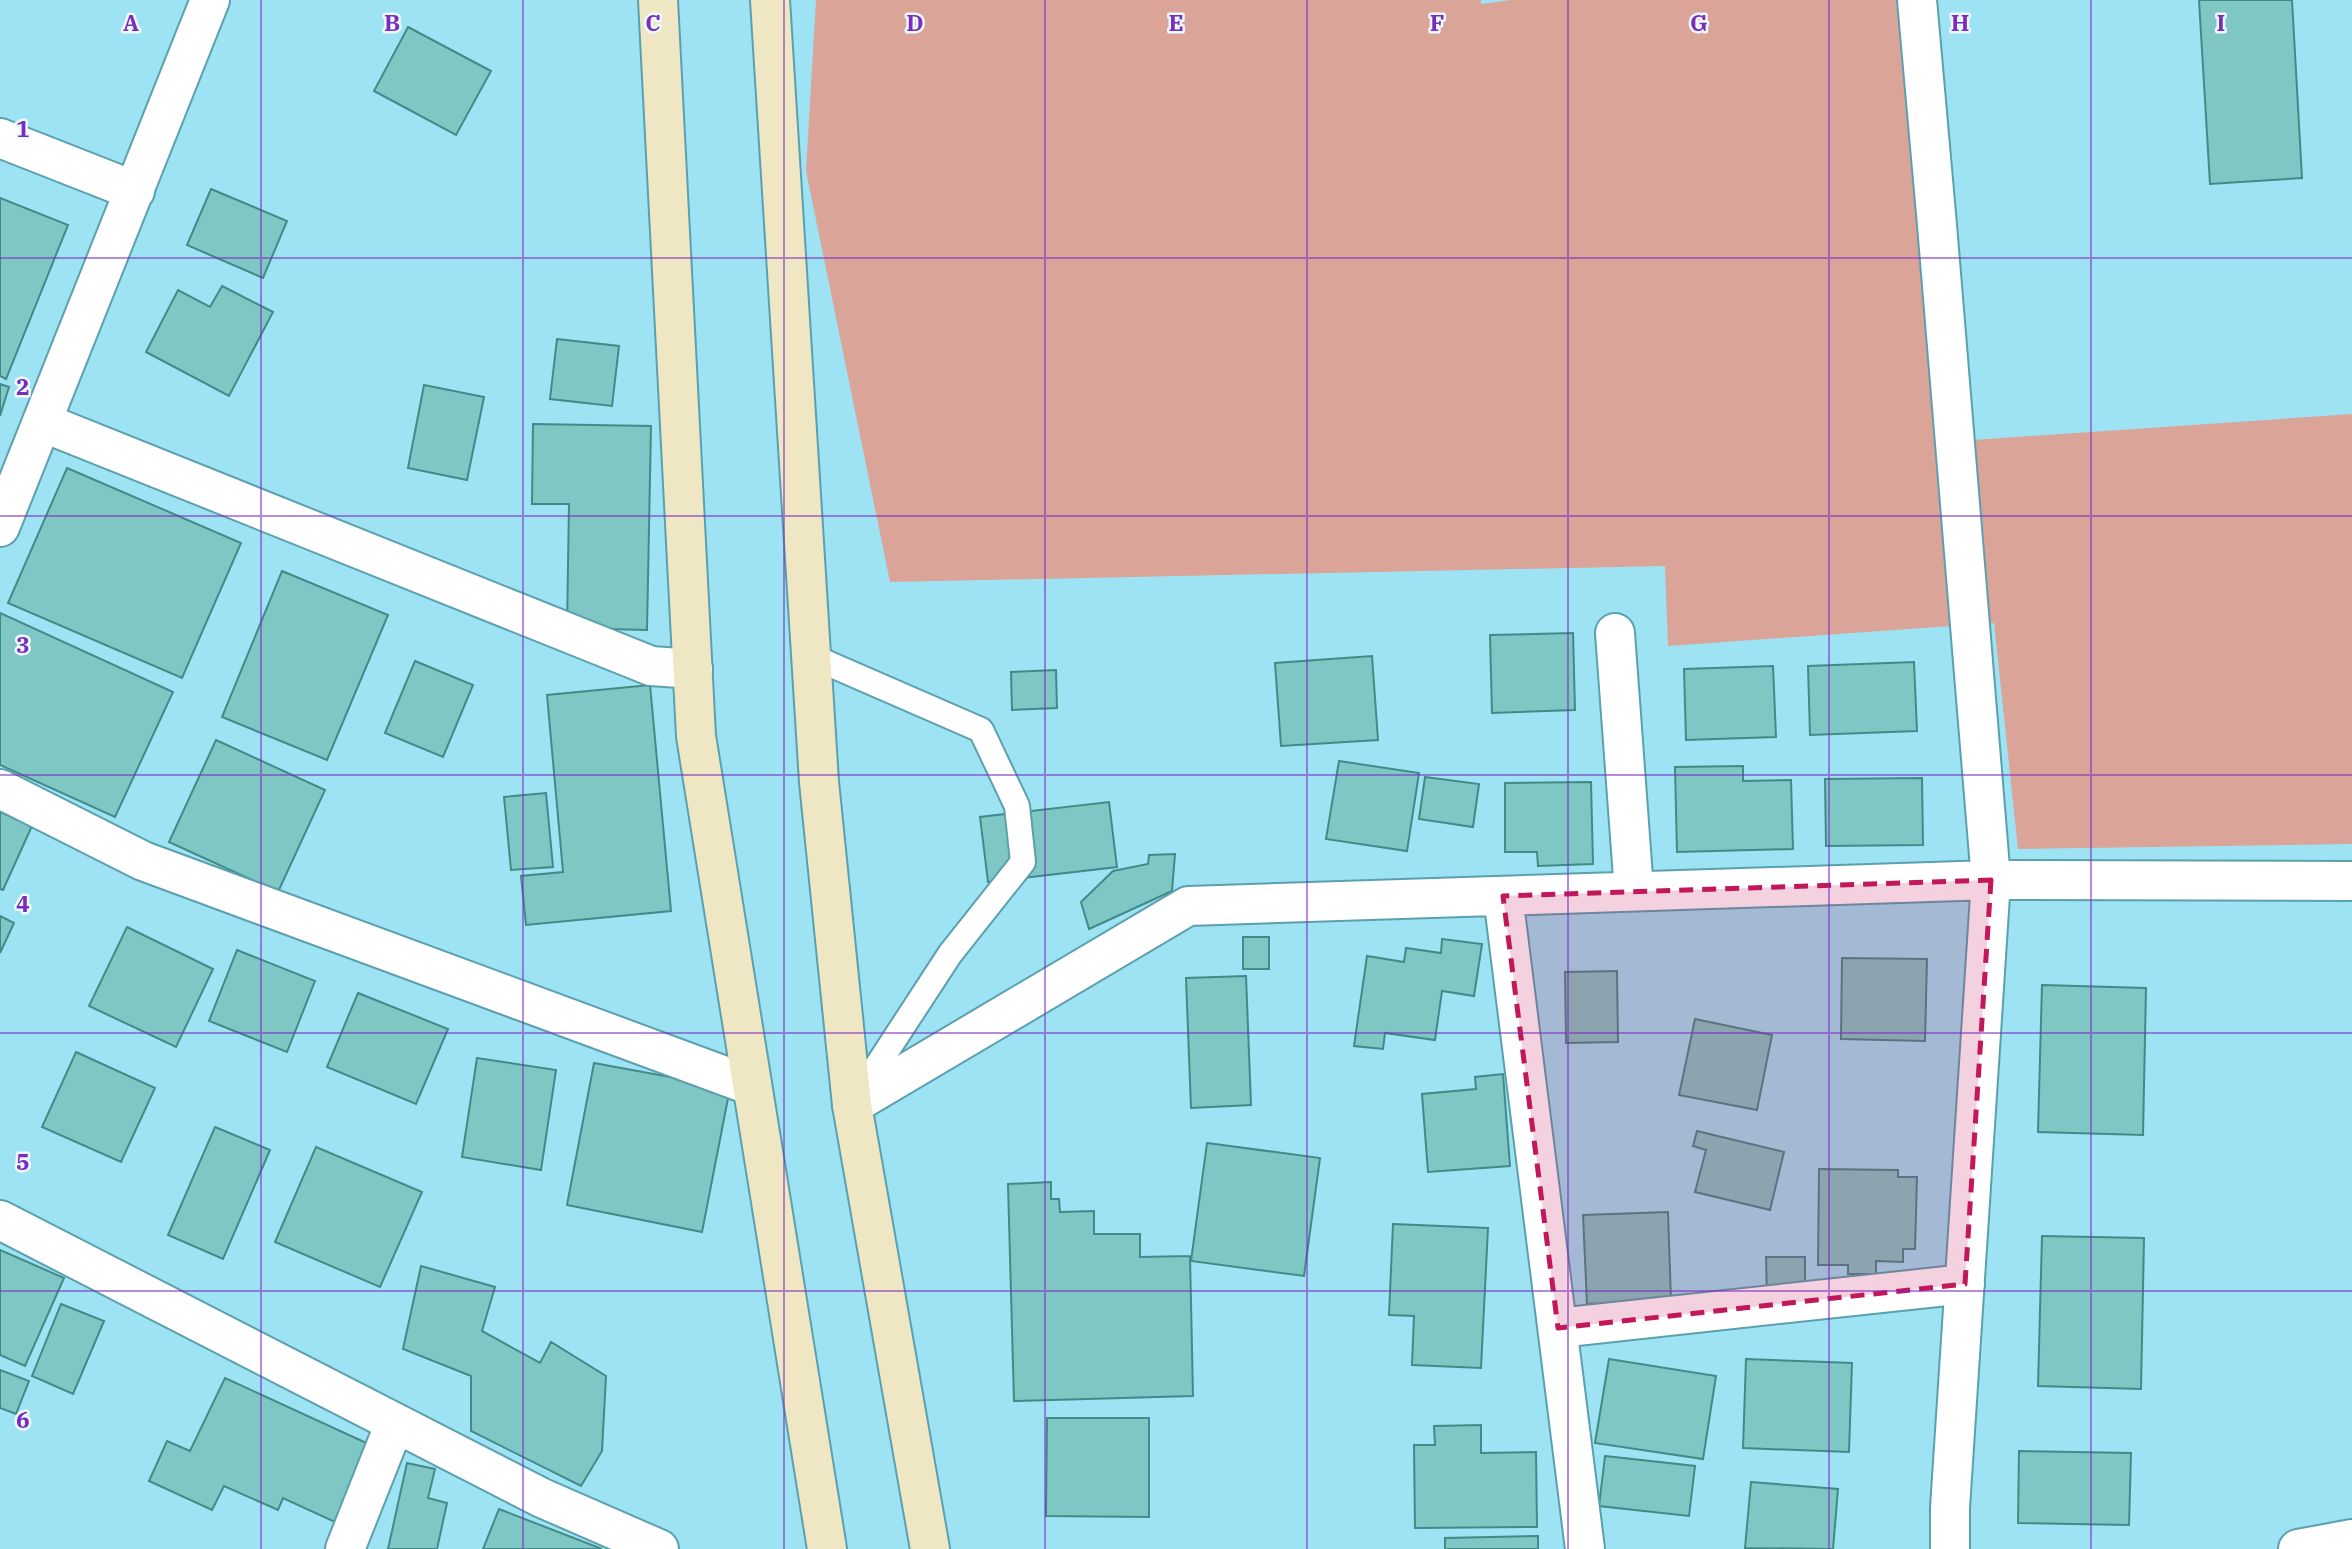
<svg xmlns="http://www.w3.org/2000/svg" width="2352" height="1549" font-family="'IBM Plex Serif',serif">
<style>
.green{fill:#dba498}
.building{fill:#7ec7c5;stroke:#418a88;stroke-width:2}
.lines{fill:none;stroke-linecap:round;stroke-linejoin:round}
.service-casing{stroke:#5ba0ae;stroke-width:28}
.minor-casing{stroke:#5ba0ae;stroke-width:42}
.secondary-casing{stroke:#5ba0ae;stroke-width:42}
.service{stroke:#fff;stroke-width:24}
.minor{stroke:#fff;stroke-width:38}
.secondary{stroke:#efe6c4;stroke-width:38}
.marked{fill:#c2185b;fill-opacity:0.2;stroke:#c2185b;stroke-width:5;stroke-dasharray:14 9;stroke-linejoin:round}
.grid{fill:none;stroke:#7b2cbf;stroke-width:2;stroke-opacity:0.55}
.grid-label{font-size:23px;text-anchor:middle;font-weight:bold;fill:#7b2cbf;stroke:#ecfafd;stroke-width:5;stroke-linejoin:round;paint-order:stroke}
</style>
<rect width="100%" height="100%" fill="#9de3f3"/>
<path class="green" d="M816,0H1481V4L1511,0H1896L1944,442L2352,414V844L2018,849L1994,623L1668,646L1665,566L890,582L806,171Z"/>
<path class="building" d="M2199,0H2292L2302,178L2210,184Z
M408,27L491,71L456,135L374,91Z
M211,189L287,221L263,278L187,245Z
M0,198L68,225L6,379L0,376Z
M222,286L273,312L229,396L146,352L178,290L210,307Z
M557,339L619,346L612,406L550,399Z
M0,384L9,387L0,416Z
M424,385L484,397L467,480L408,468Z
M533,424L651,426L647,630L567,628L569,504H532Z
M67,468L241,543L182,678L8,603Z
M282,571L388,615L327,760L222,717Z
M0,613L173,692L115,817L0,765Z
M1573,633L1575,710L1492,713L1490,635Z
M1372,656L1378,740L1281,746L1275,663Z
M415,661L473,685L443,757L385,733Z
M1914,662L1917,731L1810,735L1808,666Z
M1773,666L1776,737L1686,740L1684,669Z
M1056,670L1057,708L1012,710L1011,672Z
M650,685L671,911L526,925L521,876L563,872L547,695Z
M216,740L325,790L278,892L169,842Z
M1339,761L1419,773L1407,851L1326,839Z
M1743,766V781L1791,780L1793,849L1677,852L1675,767Z
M1425,777L1479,784L1473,827L1419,819Z
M1922,778L1923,845L1826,846L1825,779Z
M1591,782L1593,864L1538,866L1537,852H1505V783Z
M546,793L553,867L511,870L504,797Z
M1109,802L1117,867L988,882L980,817Z
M0,812L32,826L3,890L0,889Z
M1175,854L1172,891L1089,929L1081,902L1113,871L1148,864L1149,855Z
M0,916L14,923L0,953Z
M127,927L213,969L176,1047L89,1006Z
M1243,937H1269V969H1243Z
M1442,939L1482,944L1474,996L1442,991L1435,1040L1385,1033L1383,1049L1354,1046L1367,956L1404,962L1406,948L1441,953Z
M237,950L315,981L287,1052L209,1021Z
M1842,958L1927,959L1925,1041L1841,1039Z
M1617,971L1618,1042L1566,1043L1565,972Z
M1246,976L1251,1105L1191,1108L1186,978Z
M2042,985L2146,988L2143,1135L2038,1132Z
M358,993L448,1029L416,1104L327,1067Z
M1695,1019L1772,1035L1757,1110L1679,1095Z
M76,1052L155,1088L121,1162L42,1127Z
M477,1058L556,1070L541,1170L462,1157Z
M594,1063L730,1088L702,1232L567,1205Z
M1503,1074L1510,1166L1428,1172L1422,1094L1476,1089L1475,1077Z
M215,1127L270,1150L223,1259L168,1235Z
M1697,1131L1784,1152L1770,1210L1695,1192L1706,1150L1693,1146Z
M1207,1143L1320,1158L1304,1276L1191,1261Z
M316,1147L422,1192L380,1287L275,1242Z
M1819,1169L1898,1170V1177H1917L1915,1249H1903V1262L1876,1261V1274H1848V1265H1818Z
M1051,1182V1199H1059L1060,1212L1094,1211V1234H1140V1257L1190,1256L1193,1396L1014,1401L1008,1184Z
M1668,1212L1671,1300L1587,1304L1583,1215Z
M1393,1224L1488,1228L1481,1368L1412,1365L1414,1316L1389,1315Z
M2042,1236L2144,1238L2141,1389L2038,1386Z
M0,1250L64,1278L25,1366L0,1355Z
M1766,1257H1805V1296H1767Z
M421,1266L495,1287L482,1331L540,1363L551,1342L606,1376L602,1451L581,1486L471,1431V1376L403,1349Z
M61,1304L104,1321L73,1394L32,1376Z
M1609,1359L1716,1376L1703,1459L1595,1443Z
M1746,1359L1852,1363L1849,1452L1743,1448Z
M0,1370L29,1381L16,1414L0,1408Z
M225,1378L373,1446L337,1523L283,1498L278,1510L224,1486L212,1510L149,1481L167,1441L190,1451Z
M1047,1418H1149V1517L1046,1516Z
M1481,1425V1453L1536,1452L1537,1527L1415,1528L1414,1445H1435L1434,1426Z
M2019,1451L2131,1453L2129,1525L2018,1523Z
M1605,1456L1695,1466L1689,1516L1599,1506Z
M407,1463L435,1469L428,1498L447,1503L437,1549H388Z
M1751,1482L1838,1489L1833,1549L1745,1548Z
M499,1509L602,1549H483Z
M1538,1536V1549H1445V1538Z"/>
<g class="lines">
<defs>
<path id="service" d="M811,656L981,730L1017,806L1023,862L950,954L858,1095"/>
<path id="minor" d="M1917,0L1937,225L1991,880L1950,1508V1549
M0,138L135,191
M42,422L651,666L693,669
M0,527L210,0
M1615,633L1634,891
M0,789L143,861L752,1086
M1503,896L1585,1549
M852,1105L1188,906L1991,880L2352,881
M0,1220L542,1498L659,1549
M1558,1328L1965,1284
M345,1549L395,1423
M2298,1549L2352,1539"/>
<path id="secondary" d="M658,0L696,736L827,1549
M770,0L819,782L852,1105L930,1549"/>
</defs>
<use href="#service" class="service-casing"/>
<use href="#minor" class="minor-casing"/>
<use href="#secondary" class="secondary-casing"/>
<use href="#service" class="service"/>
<use href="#minor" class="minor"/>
<use href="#secondary" class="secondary"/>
</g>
<path class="marked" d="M1991,880L1965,1284L1558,1328L1503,896Z"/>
<path class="grid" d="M261,0V1549M523,0V1549M784,0V1549M1045,0V1549M1307,0V1549M1568,0V1549M1829,0V1549M2091,0V1549M0,258H2352M0,516H2352M0,775H2352M0,1033H2352M0,1291H2352"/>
<g class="grid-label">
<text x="131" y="31">A</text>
<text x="392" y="31">B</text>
<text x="653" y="31">C</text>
<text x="915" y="31">D</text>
<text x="1176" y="31">E</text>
<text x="1437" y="31">F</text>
<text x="1699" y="31">G</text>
<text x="1960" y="31">H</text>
<text x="2221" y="31">I</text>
<text x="23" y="137">1</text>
<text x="23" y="395">2</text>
<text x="23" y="653">3</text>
<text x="23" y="912">4</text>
<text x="23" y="1170">5</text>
<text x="23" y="1428">6</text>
</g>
</svg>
